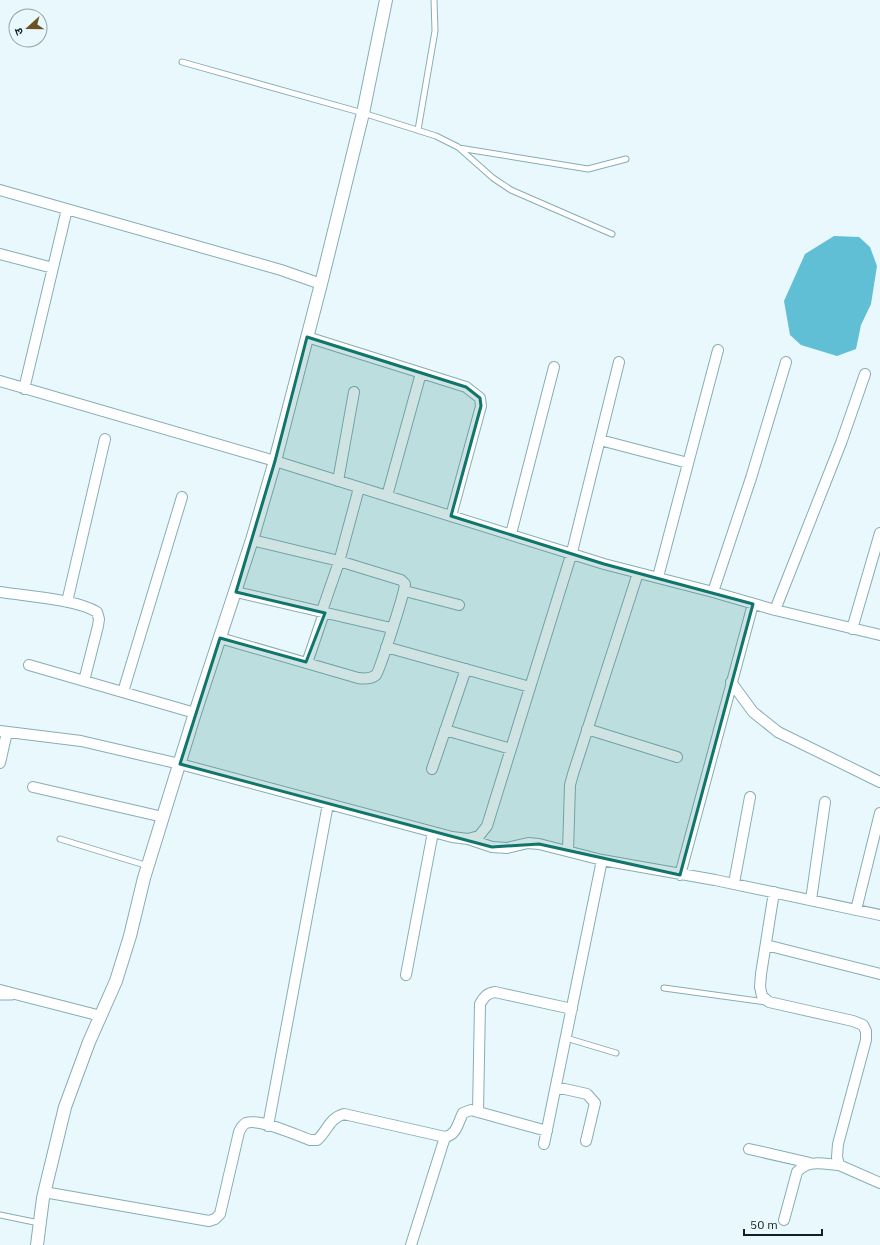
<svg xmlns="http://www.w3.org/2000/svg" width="880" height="1245" font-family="'IBM Plex Sans','Noto Sans Devanagari',sans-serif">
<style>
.water{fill:#60bfd5}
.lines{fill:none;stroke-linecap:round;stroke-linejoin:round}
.service-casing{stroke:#87adb6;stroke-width:7}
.minor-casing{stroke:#87adb6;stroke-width:12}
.tertiary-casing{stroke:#87adb6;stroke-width:14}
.service{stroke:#fff;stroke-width:5}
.minor{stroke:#fff;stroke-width:10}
.tertiary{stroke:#fff;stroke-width:12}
.marked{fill:#0f766e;fill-opacity:0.2;stroke:#0f766e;stroke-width:3;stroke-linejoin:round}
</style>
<rect width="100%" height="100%" fill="#e9f8fc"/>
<path class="water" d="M834,236L859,237L870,247L877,266L871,304L861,325L856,349L837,356L801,345L790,335L784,301L805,254Z"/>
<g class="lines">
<defs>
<path id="service" d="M182,62L363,113L436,136L458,147L493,178L511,190L612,234
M418,130L435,31L434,0
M459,148L588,169L626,159
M60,839L148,866
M664,988L766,1002
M0,997H12
M566,1038L616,1053
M0,1215L39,1223"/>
<path id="minor" d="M0,190L281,270L321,284
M0,254L53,268
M307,337L466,387L480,398L481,406L451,516
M0,381L275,461L604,564L713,592L775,610L880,635
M24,389L67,209
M600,440L688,463
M338,481L354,392
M387,496L421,373
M511,534L554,367
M658,577L718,350
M405,591L459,605
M0,592C25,596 76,599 97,612L99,619L98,626L84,681
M236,592L391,628
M713,592L751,478L786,362
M67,602L105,439
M775,610L841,443L865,374
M852,629L880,533
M220,638L358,678C364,679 371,679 376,675C379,672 405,592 405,584L401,580L339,561L252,540
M386,647L530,687
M307,663L324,613L323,608L339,562L359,488
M29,665L195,713
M731,682L753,712L778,732L880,782
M123,692L182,497
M587,729L677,757
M445,730L511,749
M0,731L81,741L180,764L452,837L468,839L479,836L487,826L572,552L619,362
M0,763L7,732
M432,769L466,669
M33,787L163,817
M468,839L492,847L507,848L528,843L539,844L602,860L715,880L880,915
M568,851L570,785L573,774L638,573
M680,875L753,604
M734,883L750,797
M774,892L761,974L760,987L762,996L769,1002L853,1021L863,1025L866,1031V1040L838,1144L837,1157L839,1165L880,1183
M811,900L825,802
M856,910L880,813
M766,945L880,974
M406,975L433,832
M0,990L101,1016
M556,1087L587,1094L595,1103L586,1141
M478,1112L480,1004C484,997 487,993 495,992L572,1009
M268,1126L328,804
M544,1144L602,860
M749,1149L810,1163
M44,1192L209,1221L215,1219L220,1214L239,1132C241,1128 242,1125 246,1123C260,1118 296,1135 310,1140H317C327,1132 329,1118 344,1114L445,1137C457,1135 458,1122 463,1113L471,1110L547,1131
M784,1220L797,1172C808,1159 824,1164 839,1165
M411,1245L445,1137"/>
<path id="tertiary" d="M37,1245L43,1198L65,1107L89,1042L116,981L130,936L144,878L195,713L252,540L275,461L321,284L363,113L386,0"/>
</defs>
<use href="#service" class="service-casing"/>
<use href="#minor" class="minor-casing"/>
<use href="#tertiary" class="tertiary-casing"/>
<use href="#service" class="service"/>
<use href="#minor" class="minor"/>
<use href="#tertiary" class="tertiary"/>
</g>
<path class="marked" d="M307,337L466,387L480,398L481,406L451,516L604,564L753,604L680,875L539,844L492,847L180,764L220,638L306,662L325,613L236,592L275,461Z"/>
<g transform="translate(28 28) rotate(249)"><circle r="19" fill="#e9f8fc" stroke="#93a2a6"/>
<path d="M0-3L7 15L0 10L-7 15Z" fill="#695524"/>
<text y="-6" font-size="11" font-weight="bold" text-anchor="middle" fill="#112024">उ</text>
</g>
<path d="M744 1229v6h78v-6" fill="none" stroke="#112024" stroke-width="2"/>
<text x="750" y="1229" font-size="12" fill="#112024" stroke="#e9f8fc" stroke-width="3" paint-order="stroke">50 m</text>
</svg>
